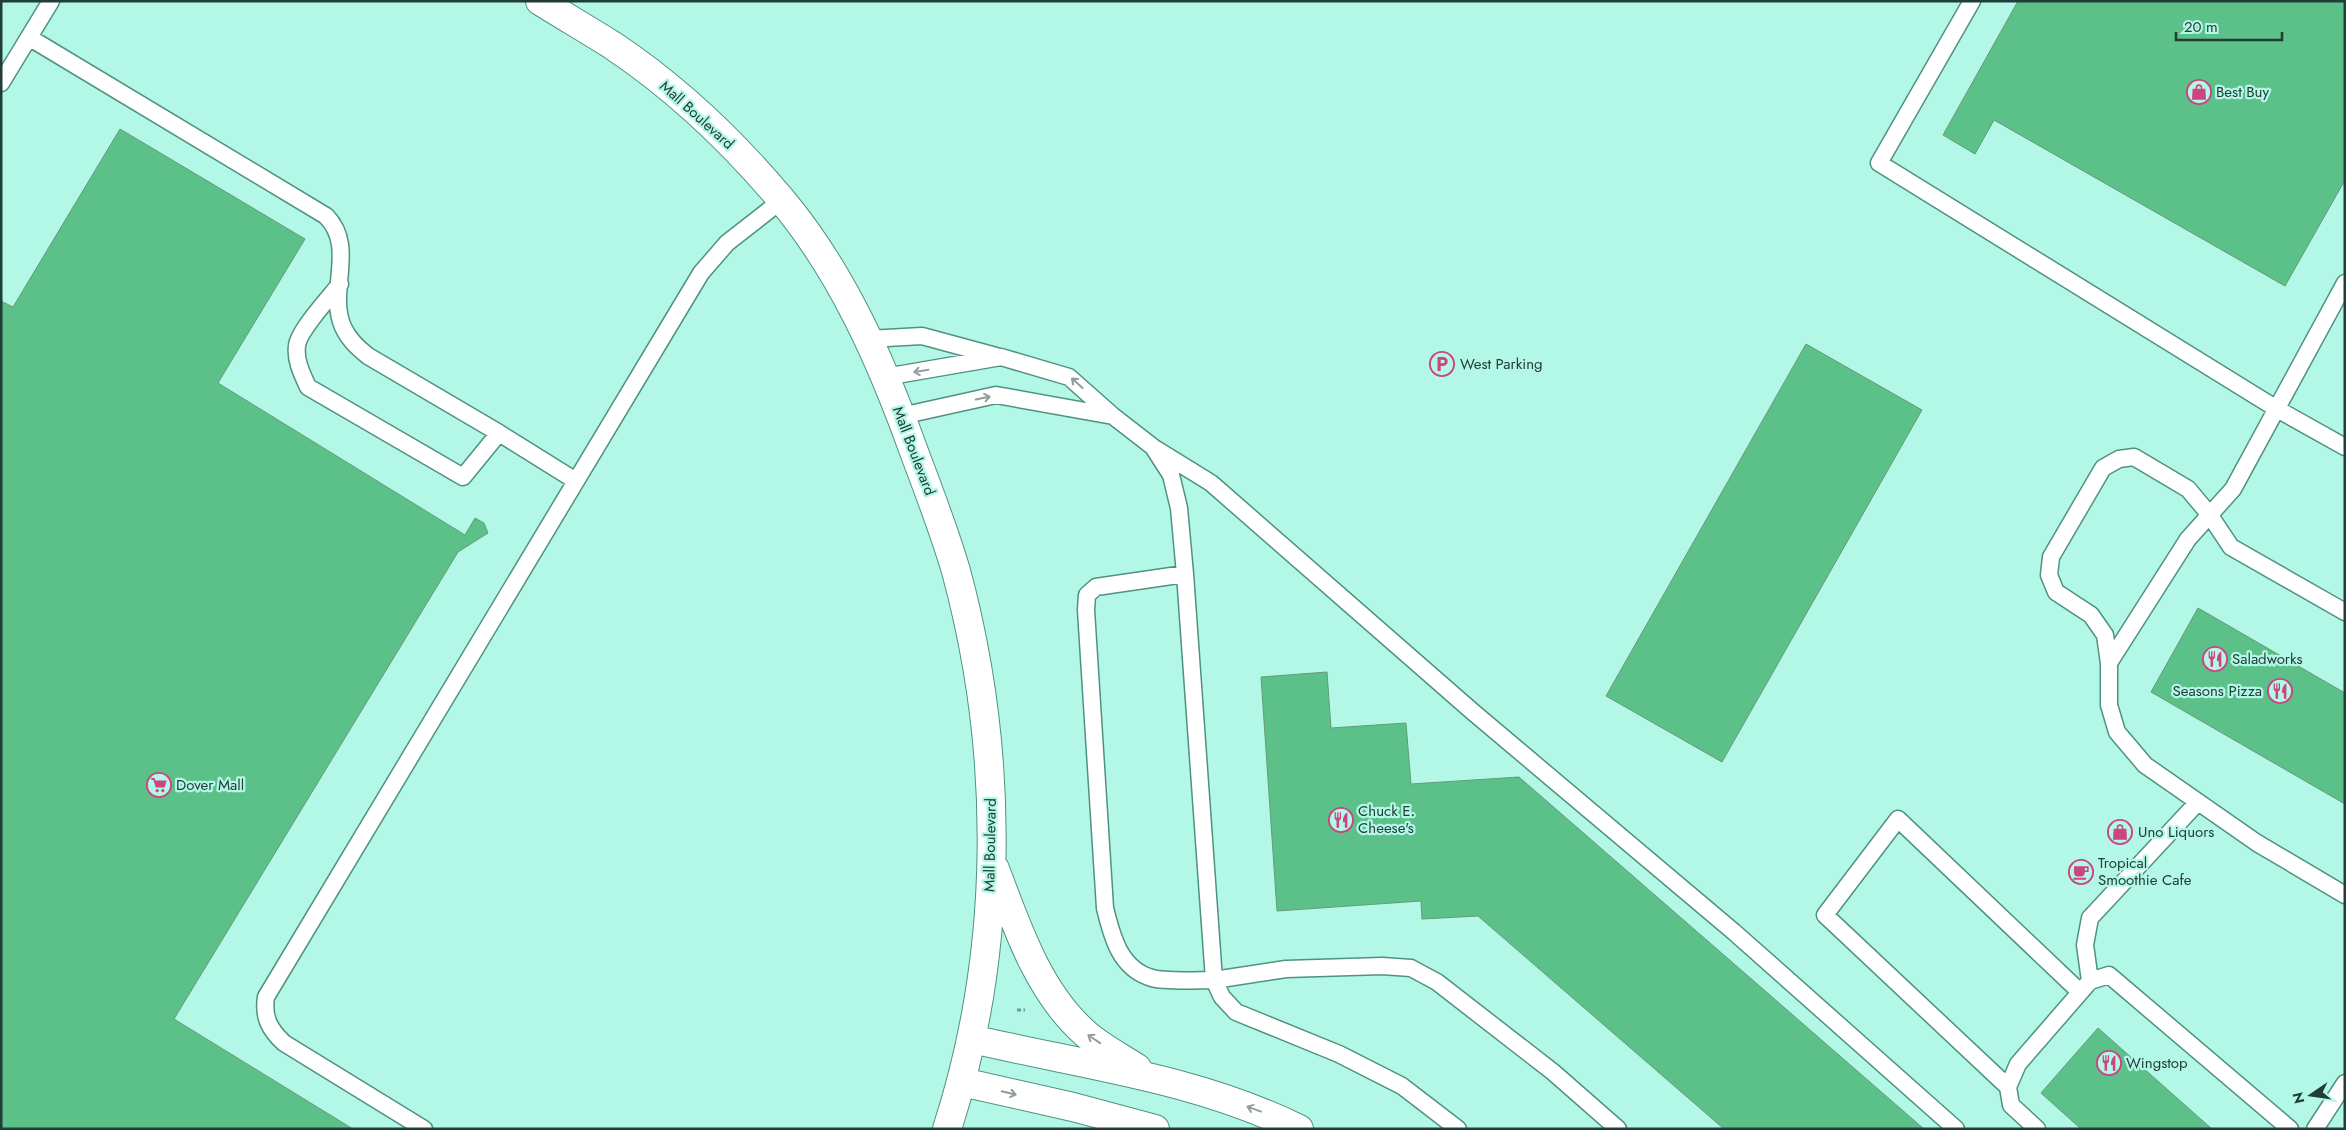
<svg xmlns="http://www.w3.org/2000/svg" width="2346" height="1130" font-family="Jost,sans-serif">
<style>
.building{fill:#5cc089;stroke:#669a7b}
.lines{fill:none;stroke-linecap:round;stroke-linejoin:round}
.lane-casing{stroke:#4f9182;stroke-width:19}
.street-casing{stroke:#4f9182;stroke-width:30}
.path{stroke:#6c9d91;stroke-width:3;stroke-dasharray:4 2.5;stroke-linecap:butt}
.lane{stroke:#fff;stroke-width:16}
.street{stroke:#fff;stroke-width:28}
.oneway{stroke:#909e9b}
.labels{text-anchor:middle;stroke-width:4.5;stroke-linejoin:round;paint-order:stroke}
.poi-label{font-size:15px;fill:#213d37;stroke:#b3f8e6;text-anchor:start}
.street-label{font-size:15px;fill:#213d37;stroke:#b3f8e6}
</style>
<rect width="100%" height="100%" fill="#b3f8e6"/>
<path class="building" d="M2018,1H2345V180L2285,286L1994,120L1975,154L1943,135Z
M120,129L305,239L218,383L465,535L475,518L484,523L488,533L458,552L174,1019L353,1129H1V301L13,307Z
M1806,344L1922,410L1722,762L1606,696Z
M2198,608L2345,693V804L2151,692Z
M1327,672L1331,728L1406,723L1411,784L1519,777L1924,1129H1724L1478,916L1422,919L1421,901L1277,911L1261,677Z
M2098,1028L2212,1129H2081L2041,1093Z"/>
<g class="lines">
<defs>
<path id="lane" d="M1972,1L1879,163L2277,409L2345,447
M30,38L326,216C357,247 327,291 343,327C349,340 358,348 368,356L499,433L576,481
M1,83L51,1
M340,284C330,297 298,331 297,346C295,360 302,374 308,387L463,477L499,433
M868,339L922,336L996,356
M885,377L1001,357L1069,377L1113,416L1153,447L1171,475L1179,508L1185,574L1096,587L1087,595L1086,610L1105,908C1112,937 1120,969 1152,978C1166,982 1198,980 1214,980L1222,997L1236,1012L1339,1054L1402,1086L1458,1129
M901,416L996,395L1113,416
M1156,449L1211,483L1473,712L1734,932L1956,1129
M1185,574L1214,980L1286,969L1382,966L1411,968L1437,982L1553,1072L1618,1129
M2345,612L2231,547L2209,514L2188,489L2134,457L2119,459L2103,468L2051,557L2049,575L2056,592L2091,615L2105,635L2109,663V705L2117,732L2145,765L2257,843L2345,895
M2109,663L2188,539L2233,489L2345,283
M2090,981L2085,945L2090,918L2198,802
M2008,1087L1825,915L1898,819L2080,992
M424,1129L284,1043C269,1029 263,1017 266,997L701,273L727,243L782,200
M2037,1129L2011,1105L2008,1087L2018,1064L2090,981L2109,975L2290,1129
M2315,1129L2345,1083"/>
<path id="street" d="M540,1C564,16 588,30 612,45C675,87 731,140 780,198C841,270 881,360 913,449C928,489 944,530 956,571C1005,752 1005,950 947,1129
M995,869C1017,927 1038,992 1086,1034C1101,1047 1120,1057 1137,1068
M972,1039C1082,1065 1196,1078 1299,1129
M962,1082L1073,1107L1155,1129"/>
</defs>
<use href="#lane" class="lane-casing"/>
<use href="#street" class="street-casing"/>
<path class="path" d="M1017,1010H1025"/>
<use href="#lane" class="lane"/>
<use href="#street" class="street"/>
</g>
<defs><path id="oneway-shaft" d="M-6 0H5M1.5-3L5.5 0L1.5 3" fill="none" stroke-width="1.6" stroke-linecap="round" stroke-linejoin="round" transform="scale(1.25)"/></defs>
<g class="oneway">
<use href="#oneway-shaft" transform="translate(921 371) rotate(170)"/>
<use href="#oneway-shaft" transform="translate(1077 383) rotate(-138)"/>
<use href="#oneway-shaft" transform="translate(983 398) rotate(-12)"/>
<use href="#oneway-shaft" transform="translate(1094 1039) rotate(-146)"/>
<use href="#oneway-shaft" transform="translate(1009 1093) rotate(13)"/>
<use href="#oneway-shaft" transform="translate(1254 1109) rotate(-160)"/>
</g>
<defs>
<symbol id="shop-ring" viewBox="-11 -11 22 22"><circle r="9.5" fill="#b3f8e6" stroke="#cc4480" stroke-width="1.5"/><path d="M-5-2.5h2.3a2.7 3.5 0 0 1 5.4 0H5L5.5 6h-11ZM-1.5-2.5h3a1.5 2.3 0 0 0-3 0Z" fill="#cc4480"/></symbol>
<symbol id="parking-ring" viewBox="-11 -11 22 22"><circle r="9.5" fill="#b3f8e6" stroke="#cc4480" stroke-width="1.5"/><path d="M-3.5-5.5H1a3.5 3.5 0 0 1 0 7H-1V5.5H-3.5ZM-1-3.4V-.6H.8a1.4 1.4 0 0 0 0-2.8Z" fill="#cc4480"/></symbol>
<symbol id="restaurant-ring" viewBox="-11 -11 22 22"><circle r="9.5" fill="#b3f8e6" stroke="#cc4480" stroke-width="1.5"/><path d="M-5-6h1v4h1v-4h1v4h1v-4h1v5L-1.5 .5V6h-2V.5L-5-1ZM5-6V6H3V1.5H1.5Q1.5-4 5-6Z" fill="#cc4480"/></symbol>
<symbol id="supermarket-ring" viewBox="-11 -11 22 22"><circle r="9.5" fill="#b3f8e6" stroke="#cc4480" stroke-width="1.5"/><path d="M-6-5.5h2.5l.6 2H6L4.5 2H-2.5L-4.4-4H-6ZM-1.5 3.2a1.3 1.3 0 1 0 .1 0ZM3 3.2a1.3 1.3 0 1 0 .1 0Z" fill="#cc4480"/></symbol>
<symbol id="cafe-ring" viewBox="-11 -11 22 22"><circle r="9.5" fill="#b3f8e6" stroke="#cc4480" stroke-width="1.5"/><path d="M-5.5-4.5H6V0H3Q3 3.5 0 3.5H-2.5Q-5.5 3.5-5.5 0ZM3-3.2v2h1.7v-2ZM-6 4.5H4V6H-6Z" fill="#cc4480"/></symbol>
</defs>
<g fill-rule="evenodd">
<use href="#shop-ring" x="2185" y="78" width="28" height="28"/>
<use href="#parking-ring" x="1428" y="350" width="28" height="28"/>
<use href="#restaurant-ring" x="2201" y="645" width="28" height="28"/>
<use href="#restaurant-ring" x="2266" y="677" width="28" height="28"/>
<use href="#supermarket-ring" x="145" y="771" width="28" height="28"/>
<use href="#restaurant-ring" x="1327" y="806" width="28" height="28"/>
<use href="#shop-ring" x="2106" y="818" width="28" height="28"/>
<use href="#cafe-ring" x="2067" y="858" width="28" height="28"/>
<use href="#restaurant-ring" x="2095" y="1049" width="28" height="28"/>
</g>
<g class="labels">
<g class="poi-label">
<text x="2216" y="97">Best Buy</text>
<text x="1460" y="369">West Parking</text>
<text x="2232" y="664">Saladworks</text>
<text x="2262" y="696" text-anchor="end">Seasons Pizza</text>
<text x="176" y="790">Dover Mall</text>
<text x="1358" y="816">Chuck E.<tspan x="1358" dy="17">Cheese's</tspan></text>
<text x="2138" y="837">Uno Liquors</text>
<text x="2098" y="868">Tropical<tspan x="2098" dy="17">Smoothie Cafe</tspan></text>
<text x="2126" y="1068">Wingstop</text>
</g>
<g class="street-label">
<text transform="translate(697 115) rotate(42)" y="5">Mall Boulevard</text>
<text transform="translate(914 451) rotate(69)" y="5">Mall Boulevard</text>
<text transform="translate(990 845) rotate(-89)" y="5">Mall Boulevard</text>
</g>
</g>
<rect width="2346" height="1130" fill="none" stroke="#213d37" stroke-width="5"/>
<g transform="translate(2311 1095) rotate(257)" stroke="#b3f8e6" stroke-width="4" paint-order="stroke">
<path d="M0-4L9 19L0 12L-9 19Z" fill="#213d37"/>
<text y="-8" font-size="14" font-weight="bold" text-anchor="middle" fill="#213d37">N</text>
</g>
<path d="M2176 32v8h106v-8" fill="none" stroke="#213d37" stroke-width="2.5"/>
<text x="2184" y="32" font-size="15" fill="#213d37" stroke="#b3f8e6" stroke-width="4" paint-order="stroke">20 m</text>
</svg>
